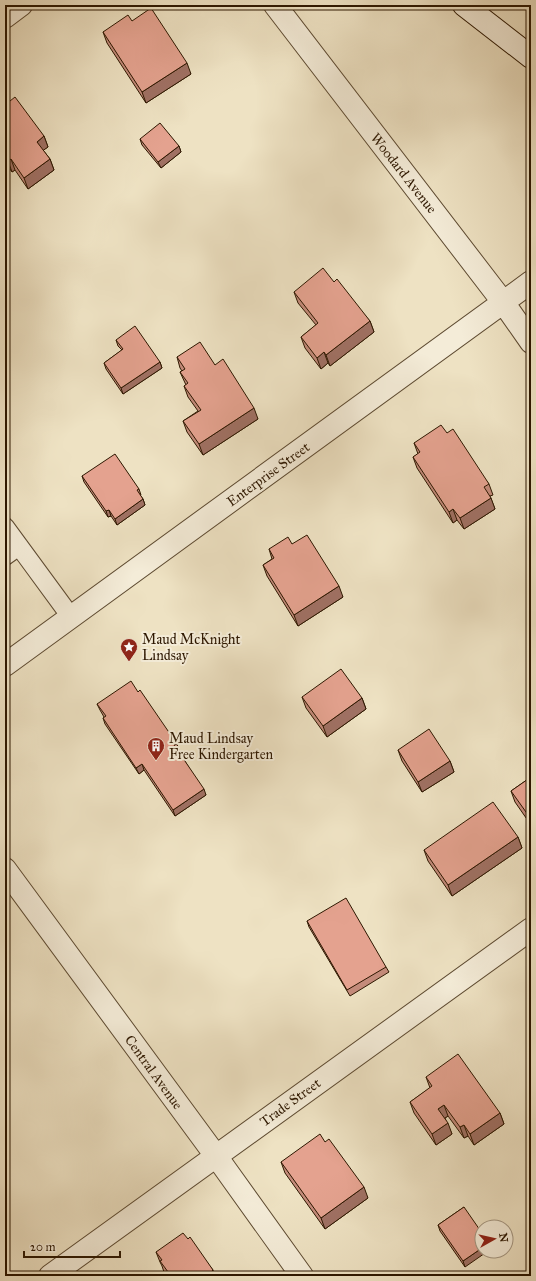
<svg xmlns="http://www.w3.org/2000/svg" width="536" height="1281" font-family="'IM FELL Great Primer',serif">
<style>
.lines{fill:none;stroke-linecap:round;stroke-linejoin:round}
.lane-casing{stroke:#5d4a31;stroke-width:20}
.street-casing{stroke:#5d4a31;stroke-width:24}
.secondary-casing{stroke:#2d1700;stroke-width:24}
.lane{stroke:#f4ecd8;stroke-width:18}
.street{stroke:#f4ecd8;stroke-width:22}
.secondary{stroke:#f4ecd8;stroke-width:22}
.wall{fill:#c48b7b;stroke:#2d1700}
.shaded-wall{fill:#a07164;stroke:#2d1700}
.building{fill:#e4a28f;stroke:#2d1700}
.labels{text-anchor:middle;stroke-width:4;stroke-linejoin:round;paint-order:stroke}
.street-label{font-size:14px;fill:#2d1700;stroke:#f4ecd8}
.poi-label{font-size:14px;fill:#2d1700;stroke:#f4ecd8;text-anchor:start}
</style>
<rect width="100%" height="100%" fill="#eee2c3"/>
<filter id="stains"><feTurbulence type="fractalNoise" baseFrequency=".005" numOctaves="4"/><feColorMatrix values="0 0 0 0 .2 0 0 0 0 .09 0 0 0 0 .02 0 0 0 .5 -.17"/></filter>
<radialGradient id="worn" r=".72"><stop offset=".6" stop-color="#630" stop-opacity="0"/><stop offset="1" stop-color="#630" stop-opacity=".3"/></radialGradient>
<g class="lines">
<defs>
<path id="lane" d="M5,527L71,617
M5,556L19,546"/>
<path id="street" d="M275,5L503,302L531,342
M5,17L21,5
M5,665L531,282
M5,869L216,1156L302,1276
M50,1276L531,929"/>
<path id="secondary" d="M464,5L531,57"/>
</defs>
<use href="#lane" class="lane-casing"/>
<use href="#street" class="street-casing"/>
<use href="#secondary" class="secondary-casing"/>
<use href="#lane" class="lane"/>
<use href="#street" class="street"/>
<use href="#secondary" class="secondary"/>
</g>
<path class="wall" d="M132,21L191,74L146,103L107,43L103,32Z
M5,105L44,136L48,147L43,150L50,159L54,170L28,189L15,170L12,172L5,162Z
M140,139L179,146L181,152L161,168L142,145Z
M334,282L370,321L374,332L330,366L328,363L321,369L305,348L301,337L316,325L298,303L294,292Z
M116,340L160,362L162,368L123,394L106,369L104,363L122,350L118,346Z
M177,357L215,365L258,419L203,455L187,432L183,421L198,411L188,397L184,386L186,385L180,372L182,371L180,368Z
M447,433L489,484L493,495L490,496L495,509L464,529L457,520L453,523L417,468L413,457L418,454L414,443Z
M82,476L139,489L141,495H140L143,499L145,505L117,525L111,516L108,517L84,482Z
M292,544L343,597L298,626L267,576L263,565L272,559L269,549Z
M138,692L177,744L179,750H178L206,795L175,816L144,770L139,774L105,724L103,718L104,717L100,710L97,704Z
M302,697L362,698L366,709L327,737L306,708Z
M398,750L450,761L454,772L422,792L402,761Z
M531,777V825L515,802L511,791Z
M518,837L522,848L452,896L428,861L424,850Z
M307,921L386,967L389,972L350,996L309,927Z
M426,1077L500,1113L504,1124L474,1145L468,1136L464,1138L448,1116L445,1118L452,1134L436,1145L414,1113L410,1102L430,1088Z
M281,1162L368,1198L325,1229L285,1173Z
M464,1207L465,1267L440,1231L438,1225Z
M188,1239L213,1270L215,1276H167L164,1272L162,1266L160,1262L156,1252Z"/>
<path class="shaded-wall" d="M187,63L191,74L146,103L142,92Z
M44,136L48,147L41,152L37,142Z
M179,146L181,152L161,168L158,162Z
M11,159L15,170L12,172L8,161Z
M50,159L54,170L28,189L24,178Z
M370,321L374,332L330,366L326,355Z
M324,352L328,363L321,369L317,358Z
M160,362L162,368L123,394L121,388Z
M254,408L258,419L203,455L199,444Z
M491,498L495,509L464,529L460,518Z
M143,499L145,505L117,525L115,519Z
M453,509L457,520L453,523L449,512Z
M109,510L111,516L108,517L106,511Z
M339,586L343,597L298,626L294,615Z
M362,698L366,709L327,737L323,726Z
M450,761L454,772L422,792L418,782Z
M142,764L144,770L139,774L136,768Z
M204,789L206,795L175,816L173,810Z
M518,837L522,848L452,896L448,885Z
M444,1105L448,1116L442,1120L438,1109Z
M500,1113L504,1124L474,1145L470,1134Z
M448,1123L452,1134L436,1145L432,1134Z
M464,1125L468,1136L464,1138L460,1127Z
M364,1187L368,1198L325,1229L321,1218Z
M482,1248V1251H488L465,1267L463,1261Z"/>
<path class="building" d="M151,8L187,63L142,92L103,32L128,15L132,21Z
M15,97L44,136L37,142L50,159L24,178L11,159L8,161L5,157V105Z
M160,123L179,146L158,162L140,139Z
M323,268L334,282L337,279L370,321L326,355L324,352L317,358L301,337L318,323L294,292Z
M135,326L160,362L121,388L104,363L123,349L116,340Z
M200,342L215,365L223,359L254,408L199,444L183,421L201,410L184,386L188,383L180,372L185,369L177,357Z
M441,425L447,433L453,429L489,484L484,487L491,498L460,518L453,509L449,512L413,457L420,452L414,443Z
M115,454L139,489L137,490L143,499L115,519L109,510L106,511L82,476Z
M307,535L339,586L294,615L263,565L274,558L269,549L288,537L292,544Z
M341,669L362,698L323,726L302,697Z
M131,681L138,692L140,690L177,744L174,745L204,789L173,810L142,764L136,768L103,718L106,716L97,704Z
M429,729L450,761L418,782L398,750Z
M531,777V819L511,791Z
M493,802L518,837L448,885L424,850Z
M346,898L386,967L347,990L307,921Z
M458,1054L500,1113L470,1134L464,1125L460,1127L444,1105L438,1109L448,1123L432,1134L410,1102L432,1086L426,1077Z
M320,1134L325,1142L329,1139L364,1187L321,1218L281,1162Z
M464,1207L482,1233V1248L463,1261L438,1225Z
M183,1233L188,1239L190,1237L213,1270L211,1272L215,1276H171L160,1261L162,1260L156,1252Z
M142,1271L146,1276H135Z"/>
<defs>
<symbol id="sight-pin" viewBox="-11 -11 22 30"><path d="M0 17L-7.5 6A9.5 9.5 0 1 1 7.5 6Z" fill="#8f2418" stroke="#f4ecd8"/><path d="M0-6L1.8-2.2L6-1.7L2.9 1.2L3.7 5.4L0 3.3L-3.7 5.4L-2.9 1.2L-6-1.7L-1.8-2.2Z" fill="#fff"/></symbol>
<symbol id="building-pin" viewBox="-11 -11 22 30"><path d="M0 17L-7.5 6A9.5 9.5 0 1 1 7.5 6Z" fill="#8f2418" stroke="#f4ecd8"/><path d="M-4-6H4V6H1V3H-1V6H-4ZM-2.5-4.3h1.7v1.8h-1.7ZM.8-4.3h1.7v1.8H.8ZM-2.5-1h1.7V.8h-1.7ZM.8-1h1.7V.8H.8Z" fill="#fff"/></symbol>
</defs>
<g fill-rule="evenodd">
<use href="#sight-pin" x="119" y="637" width="20" height="27"/>
<use href="#building-pin" x="146" y="736" width="20" height="27"/>
</g>
<g class="labels">
<g class="street-label">
<text transform="translate(404 173) rotate(52)" y="5">Woodard Avenue</text>
<text transform="translate(268 474) rotate(-36)" y="5">Enterprise Street</text>
<text transform="translate(154 1072) rotate(54)" y="5">Central Avenue</text>
<text transform="translate(290 1102) rotate(-36)" y="5">Trade Street</text>
</g>
<g class="poi-label">
<text x="142" y="644">Maud McKnight<tspan x="142" dy="16">Lindsay</tspan></text>
<text x="169" y="743">Maud Lindsay<tspan x="169" dy="16">Free Kindergarten</tspan></text>
</g>
</g>
<rect width="536" height="1281" fill="none" stroke="#eee2c3" stroke-width="20"/>
<rect x="6" y="6" width="524" height="1269" fill="none" stroke="#2d1700" stroke-width="2"/>
<rect x="10" y="10" width="516" height="1261" fill="none" stroke="#2d1700"/>
<g transform="translate(494 1239) rotate(82)"><circle r="19" fill="#f4ecd8" stroke="#a49782"/>
<path d="M0-3L7 15L0 10L-7 15Z" fill="#8f2418"/>
<text y="-6" font-size="11" font-weight="bold" text-anchor="middle" fill="#2d1700">N</text>
</g>
<path d="M24 1251v6h96v-6" fill="none" stroke="#2d1700" stroke-width="2"/>
<text x="30" y="1251" font-size="12" fill="#2d1700" stroke="#f4ecd8" stroke-width="3" paint-order="stroke">20 m</text>
<rect width="100%" height="100%" filter="url(#stains)"/>
<rect width="100%" height="100%" fill="url(#worn)"/>
</svg>
